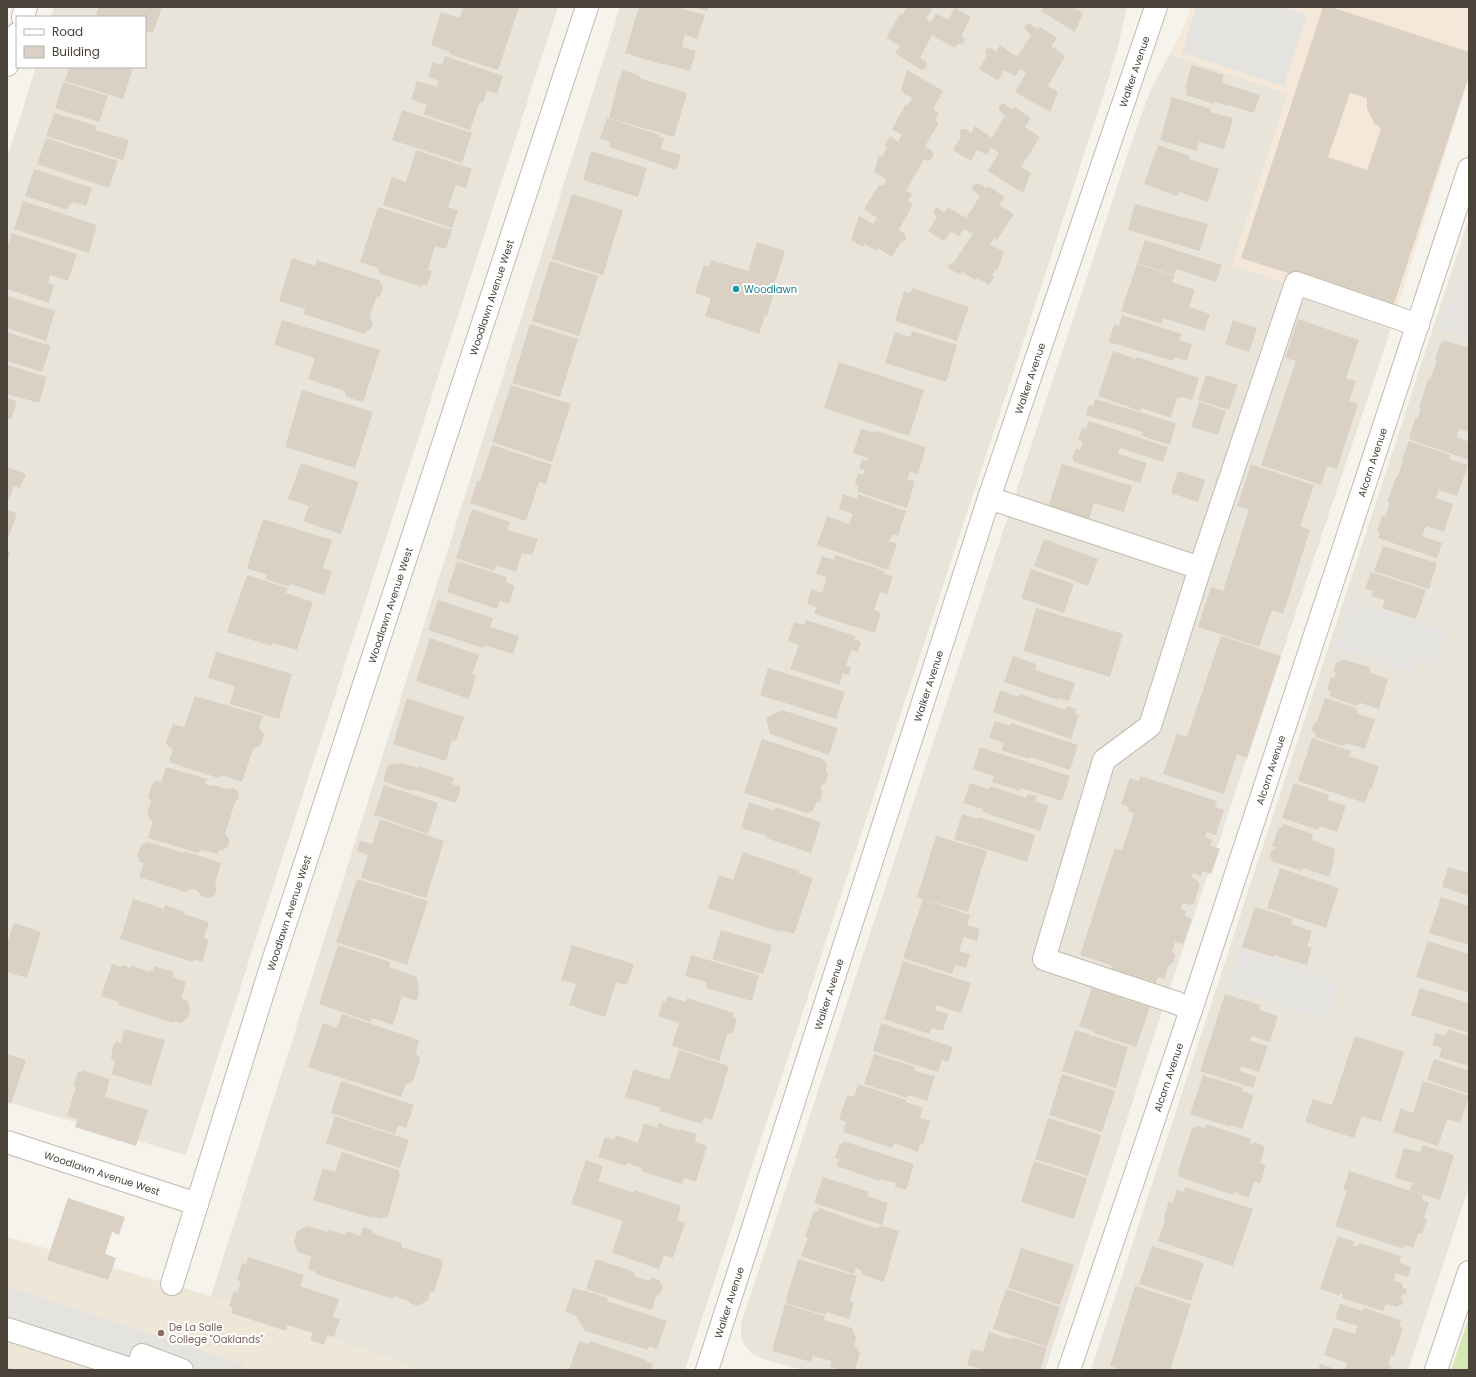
<svg xmlns="http://www.w3.org/2000/svg" width="1476" height="1377" font-family="Poppins,sans-serif">
<style>
.residential{fill:#e9e4da}
.commercial{fill:#f6e8d9}
.education{fill:#eee6d6}
.green{fill:#d4e8b6}
.parking{fill:#e5e3e0}
.building{fill:#dad0c4;fill-rule:evenodd}
.lines{fill:none;stroke-linecap:round;stroke-linejoin:round}
.minor-casing{stroke:#c1baae;stroke-width:24}
.minor{stroke:#fff;stroke-width:22}
.culture-dot{fill:#0f9aa8;stroke:#fff;stroke-width:1.5}
.education-dot{fill:#8d6e63;stroke:#fff;stroke-width:1.5}
.labels{text-anchor:middle;stroke-width:4;stroke-linejoin:round;paint-order:stroke}
.street-label{font-size:10px;fill:#4a4339;stroke:#fff}
.culture-label{font-size:10px;fill:#0d838f;stroke:#fff;text-anchor:start}
.education-label{font-size:10px;fill:#785e54;stroke:#fff;text-anchor:start}
</style>
<rect width="100%" height="100%" fill="#f6f2ec"/>
<path class="residential" d="M54,7H558L186,1155L7,1102V159L36,67H145V17H51Z
M620,7H1127L1117,52L1035,306L685,1370H420L211,1296Z
M1170,54L1288,94L1233,264L1393,322L1159,1021L1045,1370H802L764,1359L753,1354L745,1346L741,1337V1324L1129,150L1150,91Z
M1469,219V1186L1408,1370H1091Z"/>
<path class="commercial" d="M1191,7H1469V75L1393,322L1233,264L1288,94L1170,54L1184,27Z"/>
<path class="education" d="M7,1237L211,1296L420,1370H7Z"/>
<path class="green" d="M1468,1320L1469,1321V1370H1451Z"/>
<path class="parking" d="M1196,7H1283L1307,15L1284,86L1182,53Z
M1456,280L1469,285V338L1439,329Z
M1350,600L1446,632L1436,663L1416,657L1411,672L1335,647Z
M1241,949L1340,981L1327,1020L1228,988Z
M7,1286L244,1365L242,1370H106L7,1337Z"/>
<path class="building" d="M99,7H162L153,33L145,31V17H105L96,14Z
M458,7H519L498,70L449,54L450,52L431,45L441,12L460,18L463,9Z
M639,7H677L705,15L697,39L685,35L682,47L696,51L690,71L665,64L664,65L625,53Z
M694,7H709L707,11Z
M907,7H933L926,19L931,22L936,13L948,20L955,8L971,17L962,35L965,41L962,44H958L955,48L932,35L920,58L926,61L927,64L926,68L921,70L895,53L900,46L886,38L900,14L902,15Z
M1044,7H1073L1083,13L1075,32L1041,11Z
M1323,7H1331L1469,52V76L1393,307L1241,258ZM1350,93L1367,98V108L1370,115L1374,123L1381,129L1367,170L1328,157Z
M1028,23L1038,29L1040,27L1057,38L1051,46L1065,56L1048,86L1058,92L1050,112L1015,92L1026,73L1020,69L1015,76L1004,70L998,81L979,69L987,56L985,51L987,48H991L996,52L1000,45L1017,57L1031,35L1024,28Z
M445,56L503,76L497,94L487,90L483,103L480,102L470,130L423,114L427,105L411,99L417,81L437,87L439,81L428,77L433,62L442,65Z
M1192,65L1224,75L1222,83L1260,95L1254,113L1228,105V106L1215,102L1214,104L1186,95L1188,88L1185,87Z
M69,67H131L133,68L123,99L65,81Z
M623,70L640,76L639,78L687,93L674,137L609,118L619,80Z
M907,70L943,91L933,109L939,113L935,120L939,123L925,146L933,152V158L928,161L924,159L906,191L912,194L908,201L913,204L899,230L905,234L906,239L905,241L901,242L892,257L878,248L877,251L864,244L863,247L851,240L859,216L873,224L877,218L864,209L879,185L883,186L887,180L874,172L879,155L882,157L887,148L884,146L890,136L898,142L902,135L892,129L906,104L908,105L912,98L901,91Z
M63,82L108,96L99,122L55,108Z
M1172,97L1211,109L1210,112L1233,118L1224,149L1199,142L1196,151L1160,140Z
M1003,103L1012,109L1015,107L1031,118L1025,127L1040,137L1021,167L1031,173L1023,193L988,171L999,153L991,148L987,155L977,150L971,161L953,150L961,136L959,132L961,129H966L971,133L975,126L992,138L1005,116L999,110V106Z
M402,110L472,133L462,163L392,140Z
M54,113L97,126L95,130L129,140L123,160L46,136Z
M607,118L660,135L659,137L664,138L661,149L681,155L676,170L609,147L610,142L600,138Z
M46,138L118,161L109,188L37,164Z
M1158,145L1190,156L1189,159L1219,169L1208,202L1179,192L1177,196L1144,184Z
M416,150L472,169L466,188L456,185L448,207L458,210L452,228L383,205L392,177L406,182Z
M591,151L647,168L638,197L583,180Z
M34,169L92,188L86,206L74,202L69,205L67,210L25,196Z
M977,183L986,188L988,186L1005,197L999,205L1014,214L997,240L994,238L990,244L1004,252L997,271L996,270L992,275L994,277L989,285L977,278L975,280L962,272L960,275L948,268L949,264L954,262L973,234L964,229L959,236L951,231L944,241L928,231L937,217L933,213L936,208H938L944,213L948,207L966,218L980,196L972,189L973,185Z
M572,194L623,210L603,275L552,259Z
M23,201L97,225L89,253L14,229Z
M1135,204L1208,224L1200,251L1128,230Z
M378,207L452,230L446,249L435,246L428,270L432,271L427,286L423,284L422,287L378,273L379,268L360,262Z
M12,233L77,254L68,281L50,275L48,283L54,285L49,303L7,289V248Z
M1145,240L1222,265L1216,282L1176,269L1174,275L1137,263Z
M757,242L785,251L774,285L776,286L767,316L765,315L759,334L705,316L711,298L695,293L704,265L709,266L711,260L748,271Z
M292,258L315,266L317,260L381,281L380,283L383,288L381,295L376,298L373,307L370,317L373,323L370,330L365,332V334L304,314L305,309L279,301Z
M550,261L598,276L579,336L532,321Z
M1137,264L1175,276L1172,282L1195,290L1189,307L1210,314L1204,331L1163,318L1161,324L1121,311Z
M912,288L969,307L957,341L895,321L904,291L910,293Z
M7,296L55,311L46,341L7,328Z
M1122,315L1182,334L1179,340L1192,344L1187,361L1174,357L1173,361L1109,342L1114,324L1119,326Z
M1298,319L1359,340L1346,378L1356,381L1349,401L1358,404L1337,469L1327,466L1321,485L1261,465L1296,361L1285,358Z
M282,320L380,350L363,402L346,397L345,391L308,379L315,358L274,345Z
M1233,320L1257,328L1249,352L1225,344Z
M530,324L578,339L560,397L512,383Z
M912,331L957,345L946,382L885,363L895,332L910,337Z
M7,332L51,346L42,372L7,361Z
M1443,340L1469,348V432L1459,429L1457,437L1469,442V460L1409,439L1415,418L1417,419L1421,409L1419,408L1428,379L1430,380L1437,360L1435,359L1441,342L1443,343Z
M1113,351L1136,359L1137,357L1199,378L1192,400L1183,397L1177,398L1171,418L1142,408L1140,411L1098,396Z
M839,362L924,390L909,436L824,408Z
M7,365L47,377L39,403L7,394Z
M1206,375L1238,385L1229,410L1198,400Z
M511,385L571,404L552,462L492,442Z
M302,390L373,412L355,468L285,447Z
M7,398L17,401L11,419L7,418Z
M1095,399L1176,423L1170,445L1142,436L1143,432L1086,415L1089,405L1093,406Z
M1199,402L1226,411L1218,435L1191,427Z
M1089,421L1168,447L1163,462L1120,448L1118,454L1147,463L1140,483L1074,462V460L1072,459L1076,449L1080,450L1083,442L1078,440L1082,428L1086,429Z
M861,429L875,433L876,431L926,447L918,474L910,472L909,474L907,479L915,481L907,508L857,492L859,486L855,484L858,473L863,475L865,470L859,469L862,459L867,461L868,458L853,453Z
M1409,441L1450,455L1449,459L1468,465L1457,496L1439,490L1438,492L1436,498L1453,504L1444,532L1426,526L1422,536L1442,543L1437,558L1378,538L1380,532L1377,531L1382,516L1385,517L1390,503L1387,502L1396,477L1397,478L1404,459H1402Z
M492,445L552,465L546,484L539,482L526,521L470,503L477,481H480Z
M301,463L359,482L341,534L303,521L309,506L288,499Z
M1062,464L1132,486L1124,512L1094,503L1088,523L1047,510Z
M1251,464L1314,485L1300,526L1310,530L1283,614L1272,610L1259,647L1198,627L1211,587L1223,591L1249,510L1237,506Z
M7,467L26,474L20,488L14,486L9,499H7Z
M1178,471L1205,480L1198,502L1171,493Z
M843,494L857,499L858,494L906,511L898,536L892,534L889,541L897,544L888,570L817,545L827,516L849,524L853,514L839,509Z
M472,509L510,522L507,530L538,539L532,555L522,553L516,572L496,565L494,571L456,558Z
M7,510L17,513L7,542Z
M263,519L332,540L323,568L332,571L324,595L290,584V587L265,579L267,575L247,568Z
M1044,539L1098,559L1088,586L1034,566Z
M1383,546L1437,563L1429,589L1374,571Z
M7,548L10,554L7,561Z
M835,555L885,571L884,574L893,576L887,594L880,592L874,610L881,613L875,633L814,614L817,607L807,604L811,589L822,593L825,583L827,577L816,574L822,556L834,560Z
M457,561L507,577L506,582L515,586L509,604L500,601L497,609L447,592Z
M1031,569L1074,584L1064,613L1021,598Z
M1371,572L1426,590L1416,619L1382,608L1385,600L1371,596L1373,591L1365,589Z
M247,575L288,588L286,593L313,602L297,650L273,643L271,646L227,632Z
M438,600L493,618L490,627L519,636L513,654L484,645L483,648L428,630Z
M1036,608L1123,634L1110,677L1024,651Z
M806,620L856,636L854,639L861,642L858,652L851,650L846,666L851,667L849,675L843,673L839,685L790,669L799,645L788,641L794,622L804,625Z
M1221,636L1281,656L1247,758L1237,754L1224,794L1163,774L1177,733L1187,737Z
M430,638L479,655L472,674L476,676L469,699L416,681Z
M216,652L292,674L279,719L230,704L235,686L208,678Z
M1013,656L1036,664L1035,670L1075,683L1069,701L1058,698V700L1004,682Z
M1341,659L1369,667L1371,673L1388,679L1379,709L1361,703L1356,706L1329,696L1331,691L1327,690L1331,677L1334,679L1336,673L1333,672L1337,661L1340,663Z
M768,668L845,692L836,719L760,695Z
M1000,690L1019,697L1020,694L1065,710L1067,706L1076,709L1075,714L1079,715L1071,739L993,712Z
M195,696L263,716L259,727L264,735L260,746L253,749L242,782L222,775L218,778L169,762L173,749L169,747L166,742L173,724L184,727Z
M407,698L464,717L456,741L452,740L446,761L393,744Z
M1325,698L1356,708L1357,714L1375,719L1365,749L1347,743L1342,746L1315,737L1316,733L1313,732L1312,728L1314,724L1317,721Z
M782,710L838,728L829,755L770,734L766,718Z
M995,721L1010,726L1011,723L1078,745L1070,770L1030,757L1029,759L1001,750L1004,743L989,738Z
M1312,738L1351,751L1349,756L1379,766L1372,788H1370L1365,803L1298,781Z
M762,739L823,759L827,765L826,770L828,774L826,783L821,786L822,792L820,801L816,803L813,811L808,813L744,793Z
M980,747L1070,776L1062,801L1021,788L1020,791L992,782L994,776L973,769Z
M402,763L418,768V766L454,778L452,784L461,787L456,803L412,789L411,791L383,781L388,765Z
M166,767L207,779L205,784L212,786V785L228,789L231,788L237,790L239,794L238,799L235,802L225,834L230,840L227,848L219,851L218,854L201,850L198,853L148,838L153,821L150,820L147,813L151,801L148,796L152,784L157,781L161,782Z
M1140,776L1217,801L1215,807L1224,810L1216,835L1207,832L1205,837L1212,840L1210,845L1220,849L1211,874L1203,871L1201,876L1193,873L1192,878L1197,880L1200,885L1194,904L1189,905L1183,903L1181,909L1186,911L1185,916L1192,919L1183,944L1175,942L1172,951L1175,956L1173,963L1169,965L1164,979L1158,977L1156,983L1112,969L1113,966L1080,955L1115,848L1122,850L1134,814L1128,811L1129,807L1121,804L1130,778L1139,781Z
M970,783L989,789L990,786L1026,798L1028,794L1037,796L1035,801L1048,806L1040,831L983,812V809L963,803Z
M1294,783L1329,795L1327,800L1346,806L1337,832L1320,826L1318,830L1282,818Z
M384,785L438,803L428,834L374,815Z
M749,802L774,811L775,807L821,822L811,853L766,838L767,836L741,828Z
M962,814L978,819V817L1035,835L1027,862L954,839Z
M380,819L444,841L426,898L361,878L368,855L357,851L360,841L372,844Z
M1283,824L1313,834L1312,840L1335,849L1332,860L1334,861L1329,877L1303,868L1302,871L1271,861L1272,858L1269,857L1272,850L1274,851L1276,847L1272,846L1279,827L1282,828Z
M936,836L987,851L968,912L917,897Z
M147,842L185,853V851L221,863L215,883L217,887L215,895L209,898L201,896L198,891L192,889L185,892L139,877L144,863L140,862L137,855L141,845Z
M743,852L799,871L798,873L813,878L794,934L780,930L779,932L708,908L719,875L733,880Z
M1448,867L1469,873V896L1442,887Z
M1280,868L1339,888L1326,928L1267,908Z
M357,879L428,901L407,965L336,942Z
M1441,897L1469,906V945L1429,933Z
M133,899L164,909L165,905L185,912L184,914L209,922L204,938L209,940L202,962L193,959V962L120,939Z
M923,899L970,915L967,925L980,929L977,941L964,937L959,951L970,955L966,968L955,965L952,974L903,958Z
M1255,907L1293,919L1291,924L1312,931L1307,946L1312,948L1307,965L1274,955V957L1242,947Z
M14,923L41,932L27,978L7,972V944Z
M721,930L772,945L763,974L712,959Z
M1428,941L1469,954V993L1416,977Z
M338,945L390,962L389,967L417,977L419,992L417,1001L402,996L393,1025L372,1018L371,1022L319,1004Z
M572,945L634,964L627,985L616,982L605,1017L569,1005L576,984L561,980Z
M691,955L759,975L752,1001L706,988L707,982L685,976Z
M903,961L971,983L961,1013L936,1005L935,1010L948,1014L943,1031L932,1028L930,1034L884,1019Z
M112,964L121,967L122,965L130,968L131,965L150,972L151,970L153,971L154,966L174,972L172,977L186,982L181,998L188,1001L190,1009L188,1017L181,1023L174,1021L173,1023L118,1005L119,1002L101,996Z
M1092,988L1150,1007L1136,1047L1094,1033V1031L1079,1026Z
M1420,988L1469,1003V1033L1411,1015Z
M1225,994L1260,1005L1259,1010L1278,1016L1270,1042L1252,1036L1251,1038L1250,1041L1268,1046L1259,1072L1241,1066L1240,1071L1257,1077L1253,1088L1200,1071Z
M668,996L686,1002L687,998L734,1013L732,1017L737,1019L732,1034L728,1033L719,1061L672,1046L679,1023L658,1016L663,1001L665,1002Z
M342,1014L419,1040L416,1053L420,1059L413,1082L406,1084L401,1097L308,1067L323,1023L337,1028Z
M881,1023L953,1047L948,1062L942,1060L938,1072L873,1051Z
M124,1029L165,1040L151,1086L112,1074L115,1060L111,1059L113,1046L116,1041L121,1043Z
M1448,1029L1469,1036V1066L1439,1057L1442,1048L1432,1045L1436,1033L1445,1036Z
M1075,1030L1128,1047L1116,1088L1062,1071Z
M1355,1036L1404,1052L1381,1122L1362,1116L1354,1138L1305,1122L1313,1099L1332,1105Z
M679,1050L729,1066L712,1120L704,1117L702,1124L660,1111L661,1108L625,1097L634,1069L669,1080Z
M7,1054L26,1060L11,1104L7,1102Z
M874,1054L915,1067L914,1071L935,1076L927,1101L908,1095L907,1098L864,1084Z
M1434,1059L1469,1071V1094L1427,1080Z
M81,1070L110,1079L105,1097L148,1110L136,1146L75,1127L78,1119L67,1116L76,1086L74,1085L78,1072H81Z
M1062,1074L1115,1091L1102,1132L1049,1115Z
M1203,1075L1243,1088L1242,1091L1254,1095L1242,1129L1231,1125V1127L1190,1114Z
M341,1081L414,1105L406,1128L398,1125L395,1134L331,1113Z
M1423,1081L1469,1096L1460,1123L1447,1119L1438,1146L1393,1132L1401,1108L1413,1113Z
M858,1084L906,1100V1102L923,1108L920,1118L930,1121L923,1144L920,1143L918,1152L894,1143L892,1148L843,1132L846,1122L839,1119L847,1095L854,1097Z
M335,1116L409,1140L400,1168L326,1143Z
M1048,1118L1101,1135L1088,1176L1035,1159Z
M644,1123L657,1128L659,1123L679,1131L680,1129L697,1134L695,1142L707,1146L696,1182L684,1178L682,1184L641,1171L642,1168L627,1163L626,1166L598,1157L605,1137L614,1140L616,1135L638,1143Z
M1206,1124L1252,1139L1250,1143L1253,1144L1254,1142L1265,1146L1260,1163L1266,1165L1260,1184L1254,1181L1249,1198L1237,1194L1238,1193L1235,1192L1233,1195L1180,1177L1178,1171L1192,1129L1197,1126L1205,1128Z
M843,1141L914,1164L906,1190L895,1187L896,1183L881,1179L880,1181L837,1166L839,1159L835,1158L840,1143L843,1144Z
M1422,1145L1454,1155L1440,1200L1410,1190L1413,1183L1395,1178L1404,1148L1420,1152Z
M342,1152L398,1170L400,1175L388,1216L381,1219L373,1216L372,1218L313,1200L323,1168L335,1172Z
M586,1160L603,1166L598,1181L634,1193V1190L681,1206L677,1220L685,1223L673,1258L664,1255L659,1269L612,1253L623,1221L571,1204Z
M1034,1161L1087,1178L1074,1219L1021,1202Z
M1349,1171L1423,1195L1422,1200L1429,1202L1424,1218L1427,1219L1422,1234L1418,1233L1413,1248L1405,1245L1404,1249L1335,1226L1347,1191L1343,1190Z
M823,1177L869,1192L867,1196L888,1203L882,1225L814,1203Z
M1185,1187L1253,1209L1233,1266L1158,1241L1166,1217H1164L1169,1201L1173,1203L1177,1190L1184,1192Z
M68,1198L125,1217L119,1235L112,1232L105,1254L116,1258L108,1280L47,1260Z
M819,1208L875,1228L881,1226L899,1231L884,1282L863,1275L861,1270L856,1268L854,1274L801,1256L808,1238L805,1237L814,1211L817,1212Z
M307,1226L328,1232L329,1230L346,1235L347,1231L360,1236L363,1227L373,1230L372,1233L402,1243L401,1247L440,1259L443,1264L434,1292L430,1291L428,1300L418,1306L412,1304L409,1301L394,1296L393,1299L315,1274L316,1272L308,1269L311,1256L298,1252L294,1243L297,1231Z
M1338,1236L1355,1242L1353,1245L1358,1247L1359,1243L1401,1256L1399,1262L1411,1267L1408,1277L1396,1273L1394,1281L1402,1283L1403,1288L1407,1289L1405,1295L1402,1294L1401,1299L1403,1300L1402,1305H1399L1396,1307L1386,1304L1383,1311L1342,1298L1343,1294L1340,1293L1339,1295L1320,1289Z
M1152,1246L1204,1263L1191,1301L1139,1284Z
M1021,1248L1074,1265L1060,1305L1008,1288Z
M248,1257L304,1275L300,1286L339,1299L333,1317L340,1319L334,1337L328,1335L324,1345L310,1340L313,1333L287,1325L286,1331L231,1313L233,1308L229,1306L234,1291L237,1293L241,1281L237,1280L242,1263L246,1264Z
M596,1259L635,1272L634,1276L649,1281L652,1278L659,1280L663,1287L660,1294L656,1296L652,1310L586,1289Z
M798,1259L857,1276L850,1301L854,1303L849,1319L827,1312L826,1315L785,1303Z
M1135,1286L1191,1304L1170,1370H1122L1110,1366Z
M573,1288L582,1291L583,1290L608,1298L607,1301L667,1321L657,1349L649,1346L648,1350L585,1331L576,1316L565,1312Z
M1006,1289L1060,1307L1047,1347L993,1329Z
M785,1304L825,1316L824,1320L852,1328L856,1338L854,1345L860,1353L855,1370H841L830,1367L832,1361L813,1356L811,1362L772,1351Z
M1340,1304L1362,1311L1364,1308L1401,1320L1399,1327L1403,1328L1394,1356L1391,1355L1388,1365L1391,1366L1389,1370H1349L1345,1369L1347,1363L1324,1355L1334,1327L1355,1334L1358,1326L1335,1319Z
M989,1332L1009,1339L1015,1338L1047,1348L1040,1370H984L967,1365L972,1349L983,1352Z
M579,1341L589,1344L590,1341L646,1360V1361L653,1364L651,1370H569Z
M1320,1364L1338,1370H1318Z
M7,1367L16,1370H7Z"/>
<g class="lines">
<defs>
<g id="minor">
<path d="M23,17L26,7"/>
<path d="M7,65L17,34"/>
<path d="M989,498L1200,568"/>
<path d="M1191,1010L1177,1003L1044,959L1104,760L1150,726L1200,568L1296,283L1418,325"/>
<path id="s1" d="M7,1142L197,1204"/>
<path id="s2" d="M172,1284L271,967L587,7"/>
<path d="M7,1329L133,1370"/>
<path d="M137,1370L142,1355L182,1370"/>
<path id="s3" d="M707,1370L989,498L1156,7"/>
<path id="s4" d="M1069,1370L1191,1010L1469,169"/>
<path d="M1436,1370L1469,1272"/>
</g>
</defs>
<use href="#minor" class="minor-casing"/>
<use href="#minor" class="minor"/>
</g>
<circle class="culture-dot" cx="736" cy="289" r="4"/>
<circle class="education-dot" cx="161" cy="1333" r="4"/>
<g class="labels">
<g class="street-label">
<text dy="4" stroke="none"><textPath href="#s3" startOffset="1367">Walker Avenue</textPath></text>
<text dy="4" stroke="none"><textPath href="#s2" startOffset="1037">Woodlawn Avenue West</textPath></text>
<text dy="4" stroke="none"><textPath href="#s3" startOffset="1043">Walker Avenue</textPath></text>
<text dy="4" stroke="none"><textPath href="#s4" startOffset="957">Alcorn Avenue</textPath></text>
<text dy="4" stroke="none"><textPath href="#s2" startOffset="713">Woodlawn Avenue West</textPath></text>
<text dy="4" stroke="none"><textPath href="#s3" startOffset="719">Walker Avenue</textPath></text>
<text dy="4" stroke="none"><textPath href="#s4" startOffset="633">Alcorn Avenue</textPath></text>
<text dy="4" stroke="none"><textPath href="#s2" startOffset="389">Woodlawn Avenue West</textPath></text>
<text dy="4" stroke="none"><textPath href="#s3" startOffset="395">Walker Avenue</textPath></text>
<text dy="4" stroke="none"><textPath href="#s4" startOffset="309">Alcorn Avenue</textPath></text>
<text dy="4" stroke="none"><textPath href="#s1" startOffset="100">Woodlawn Avenue West</textPath></text>
<text dy="4" stroke="none"><textPath href="#s3" startOffset="71">Walker Avenue</textPath></text>
</g>
<g class="culture-label">
<text x="744" y="293">Woodlawn</text>
</g>
<g class="education-label">
<text x="169" y="1331">De La Salle<tspan x="169" dy="12">College "Oaklands"</tspan></text>
</g>
</g>
<rect width="1476" height="1377" fill="none" stroke="#4a4339" stroke-width="16"/>
<rect x="16" y="16" width="130" height="52" fill="#ffffff" stroke="#b7b4b0"/>
<rect x="24" y="29" width="20" height="6" fill="#ffffff" stroke="#b7b4b0"/>
<text x="52" y="36" font-size="12" fill="#4a4339">Road</text>
<rect x="24" y="46" width="20" height="12" fill="#dad0c4" stroke="#b7b4b0"/>
<text x="52" y="56" font-size="12" fill="#4a4339">Building</text>
</svg>
